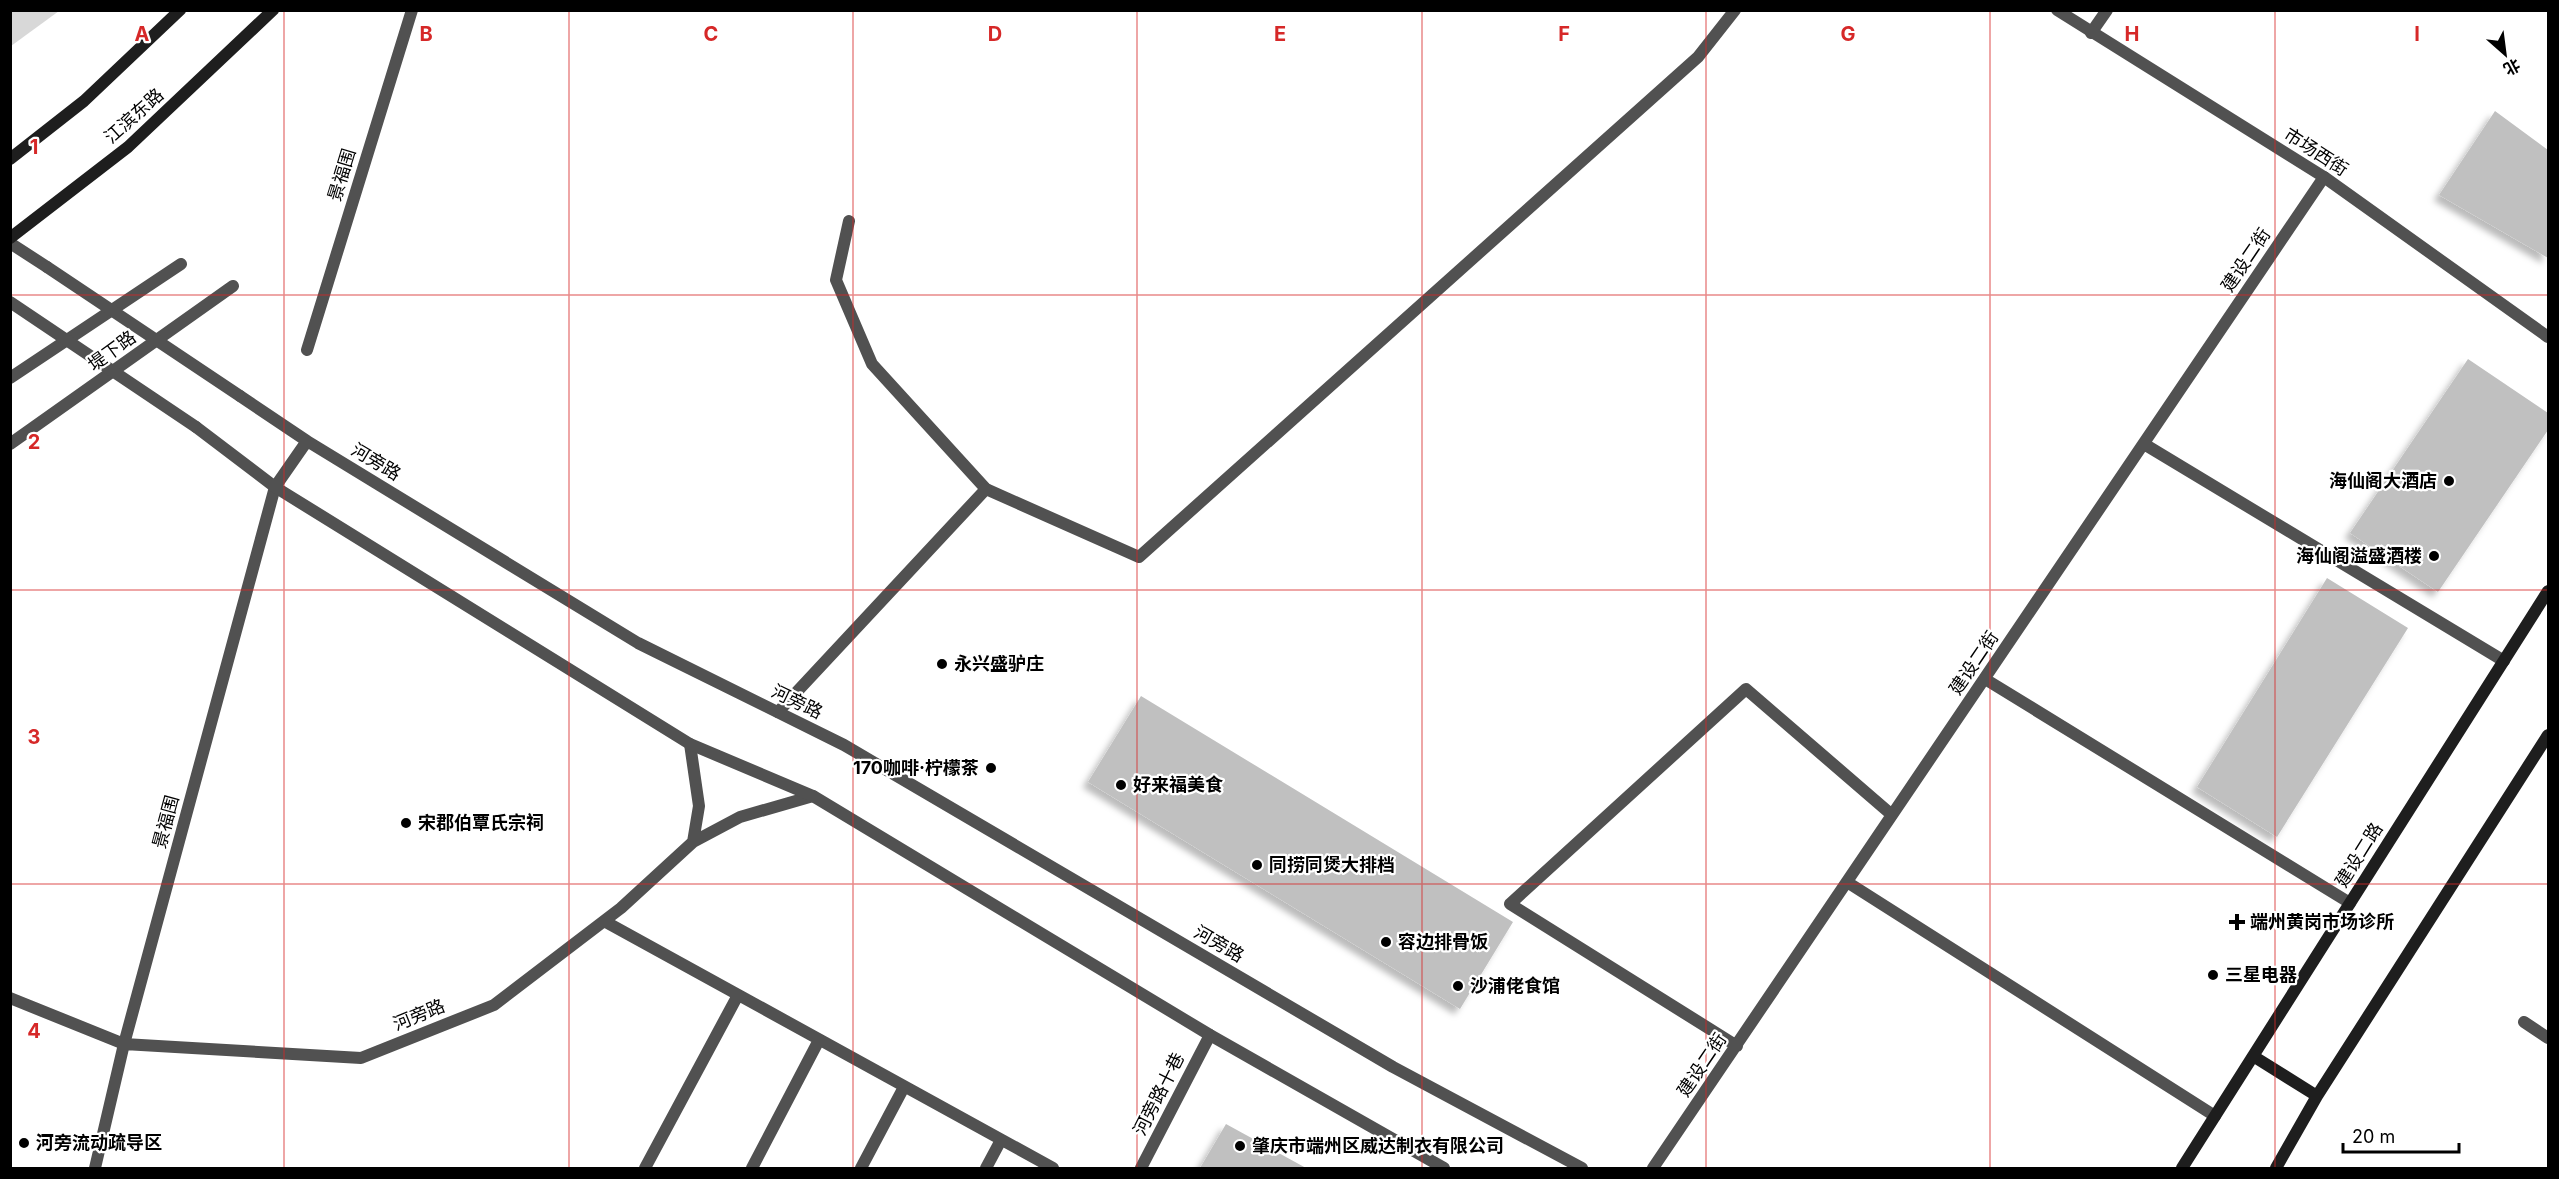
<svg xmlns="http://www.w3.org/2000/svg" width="2559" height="1179" font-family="Inter,'Noto Sans SC',sans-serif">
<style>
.green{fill:#d8d8d8}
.building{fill:#c0c0c0;filter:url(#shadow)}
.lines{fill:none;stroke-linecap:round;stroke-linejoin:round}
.service{stroke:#515151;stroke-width:12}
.minor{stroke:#515151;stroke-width:12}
.tertiary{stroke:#515151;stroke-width:12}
.secondary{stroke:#1e1e1e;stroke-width:12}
.tertiary-bridge{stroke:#515151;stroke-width:12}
.grid{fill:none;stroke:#d62828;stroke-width:1.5;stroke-opacity:0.55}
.poi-dot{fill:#000;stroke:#fff;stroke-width:2}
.labels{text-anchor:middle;stroke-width:4.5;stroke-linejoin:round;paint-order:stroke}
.street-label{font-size:18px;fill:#000;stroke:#fff}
.poi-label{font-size:18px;font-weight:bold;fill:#000;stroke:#fff;text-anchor:start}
.grid-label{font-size:20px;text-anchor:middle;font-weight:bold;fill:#d62828;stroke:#fff;stroke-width:4.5;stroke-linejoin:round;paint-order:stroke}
</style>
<defs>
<filter id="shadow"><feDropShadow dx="-5.5" dy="5.5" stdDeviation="3" flood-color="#0004"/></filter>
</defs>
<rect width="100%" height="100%" fill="#fff"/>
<path class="green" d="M11,10H59V11L11,46Z"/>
<path class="building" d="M2495,111L2548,150V258L2439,195Z
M2468,359L2548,413V430L2438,592L2350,533Z
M2327,578L2408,628L2277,837L2197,787Z
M1141,696L1513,922L1460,1009L1088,782Z
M1226,1124L1306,1168H1200Z"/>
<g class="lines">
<path class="service" d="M849,221L836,280L872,364L986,489L1139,557L1698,57L1735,10
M1141,1168L1210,1035"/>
<path class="minor" d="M2091,33L2107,10
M307,350L412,10
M2144,444L2504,661
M1985,679L2350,903
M778,712L986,489
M690,744L699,806L693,842
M1847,882L2215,1116
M604,921L1053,1168
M10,998L124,1044L361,1058L494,1005L621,908L693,842L740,817L813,796
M2524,1022L2548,1038
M1737,1046L1510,904L1746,689L1892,815
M95,1168L124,1044L275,487
M645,1168L738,995
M752,1168L819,1040
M861,1168L904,1087
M986,1168L1001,1140
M1653,1168L2324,177"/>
<path class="tertiary" d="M2057,10L2324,177L2548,337
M10,243L47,267
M10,378L181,264
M240,396L307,441L638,643L844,745L1393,1067L1582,1168
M196,427L275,487L690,744L813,796L1210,1035L1444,1168
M10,444L233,286
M275,487L307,441"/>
<path class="secondary" d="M10,159L84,101L180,10
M10,238L128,147L273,10
M2253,1056L2317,1096
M2182,1168L2548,591
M2276,1168L2317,1096L2548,735"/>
<path class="tertiary-bridge" d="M47,267L240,396
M10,302L196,427"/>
</g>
<path class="grid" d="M284,10V1168M569,10V1168M853,10V1168M1137,10V1168M1422,10V1168M1706,10V1168M1990,10V1168M2275,10V1168M10,295H2548M10,590H2548M10,884H2548"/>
<g class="poi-dot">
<circle cx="2449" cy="481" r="6"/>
<circle cx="2434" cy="556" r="6"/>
<circle cx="942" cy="664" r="6"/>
<circle cx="991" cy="768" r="6"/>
<circle cx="1121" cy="785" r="6"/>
<circle cx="406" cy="823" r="6"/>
<circle cx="1257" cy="865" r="6"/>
<path d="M2234 913h6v6h6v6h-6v6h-6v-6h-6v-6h6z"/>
<circle cx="1386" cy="942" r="6"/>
<circle cx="2213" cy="975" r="6"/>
<circle cx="1458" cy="986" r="6"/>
<circle cx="24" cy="1143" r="6"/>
<circle cx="1240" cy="1146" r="6"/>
</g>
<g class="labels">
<g class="street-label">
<text transform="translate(134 116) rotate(-42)" y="6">江滨东路</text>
<text transform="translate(2316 152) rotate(33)" y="6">市场西街</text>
<text transform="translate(342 175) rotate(-73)" y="6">景福围</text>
<text transform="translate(2246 260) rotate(-56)" y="6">建设二街</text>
<text transform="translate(112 351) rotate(-36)" y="6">堤下路</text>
<text transform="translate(376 462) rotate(31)" y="6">河旁路</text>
<text transform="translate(1974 663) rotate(-56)" y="6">建设二街</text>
<text transform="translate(797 702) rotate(26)" y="6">河旁路</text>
<text transform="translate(166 822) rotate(-75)" y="6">景福围</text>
<text transform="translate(2359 855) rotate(-58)" y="6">建设二路</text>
<text transform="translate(1219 944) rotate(30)" y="6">河旁路</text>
<text transform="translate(419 1015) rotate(-22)" y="6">河旁路</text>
<text transform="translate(1702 1065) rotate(-56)" y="6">建设二街</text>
<text transform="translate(1159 1094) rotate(-63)" y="6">河旁路十巷</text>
</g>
<g class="poi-label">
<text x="2437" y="487" text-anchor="end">海仙阁大酒店</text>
<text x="2422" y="562" text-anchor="end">海仙阁溢盛酒楼</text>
<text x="954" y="670">永兴盛驴庄</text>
<text x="979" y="774" text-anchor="end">170咖啡·柠檬茶</text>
<text x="1133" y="791">好来福美食</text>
<text x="418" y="829">宋郡伯覃氏宗祠</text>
<text x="1269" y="871">同捞同煲大排档</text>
<text x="2250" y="928">端州黄岗市场诊所</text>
<text x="1398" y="948">容边排骨饭</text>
<text x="2225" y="981">三星电器</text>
<text x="1470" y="992">沙浦佬食馆</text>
<text x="36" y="1149">河旁流动疏导区</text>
<text x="1252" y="1152">肇庆市端州区威达制衣有限公司</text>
</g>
</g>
<g class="grid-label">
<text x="142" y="41">A</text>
<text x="426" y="41">B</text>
<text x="711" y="41">C</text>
<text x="995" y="41">D</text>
<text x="1280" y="41">E</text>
<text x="1564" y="41">F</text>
<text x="1848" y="41">G</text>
<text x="2132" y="41">H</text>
<text x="2417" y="41">I</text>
<text x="34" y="154">1</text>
<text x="34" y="449">2</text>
<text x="34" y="744">3</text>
<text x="34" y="1038">4</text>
</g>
<rect width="2559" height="1179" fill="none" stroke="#000000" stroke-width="24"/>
<g transform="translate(2505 54) rotate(152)" stroke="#ffffff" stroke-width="4.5" paint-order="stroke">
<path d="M0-4.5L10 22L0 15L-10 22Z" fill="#000000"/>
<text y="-9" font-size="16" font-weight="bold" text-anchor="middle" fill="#000000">北</text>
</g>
<path d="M2343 1143v9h116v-9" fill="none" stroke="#000000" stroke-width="3"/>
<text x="2352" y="1143" font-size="18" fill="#000000" stroke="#ffffff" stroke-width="4.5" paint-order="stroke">20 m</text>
</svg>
